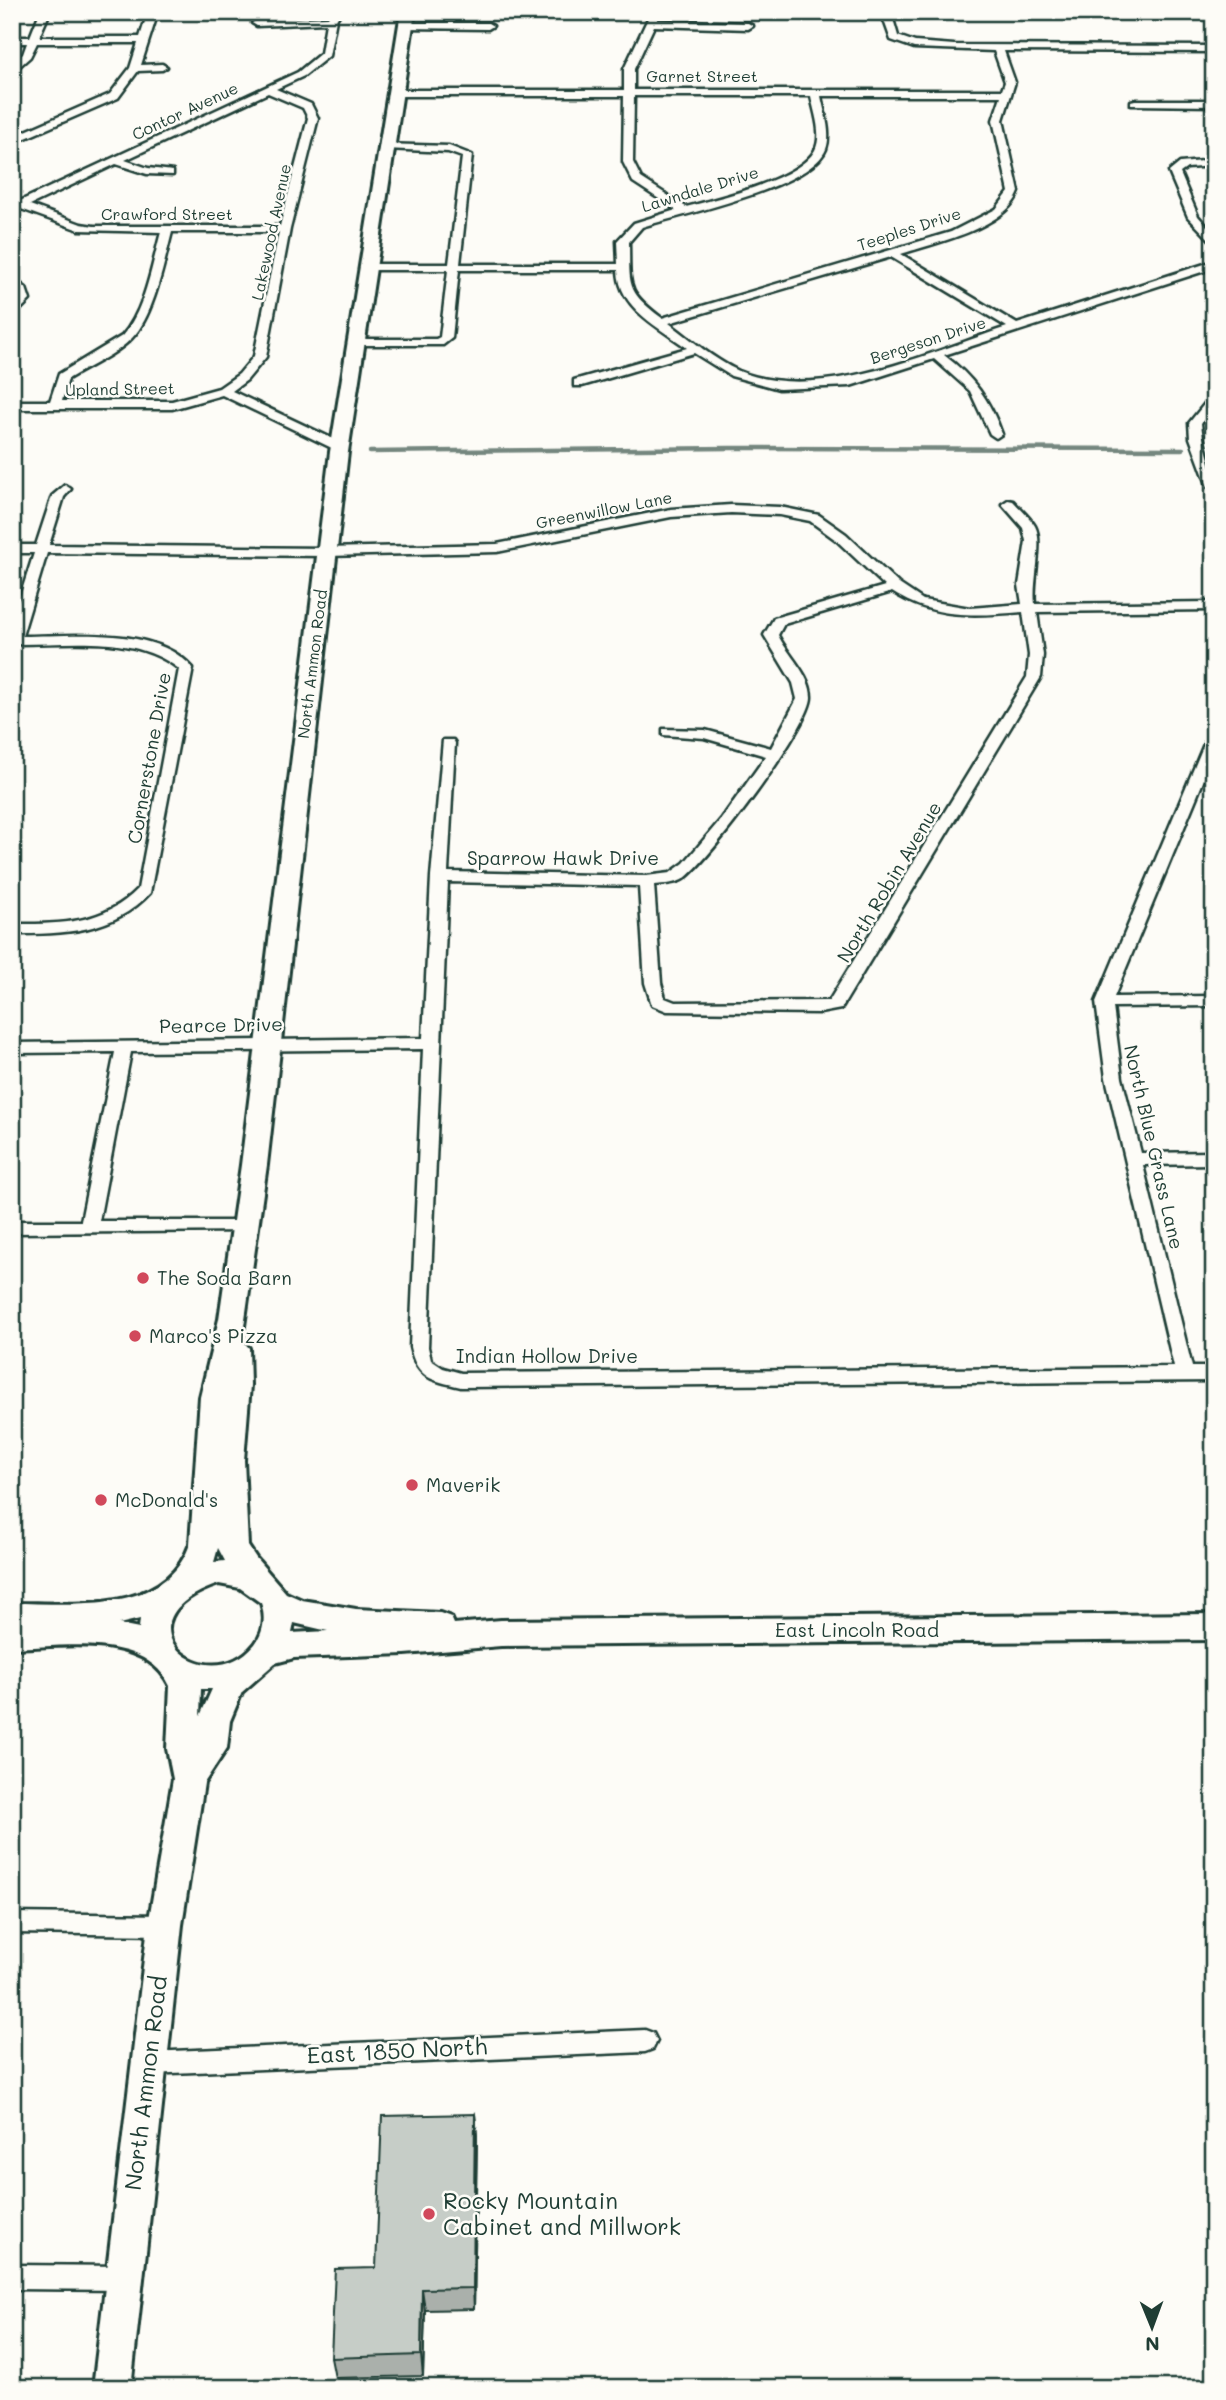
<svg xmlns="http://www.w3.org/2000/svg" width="1226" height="2400" font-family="Mali,sans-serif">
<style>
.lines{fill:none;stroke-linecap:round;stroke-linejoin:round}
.stream{stroke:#75877f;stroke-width:4.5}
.street-casing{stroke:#1f3d34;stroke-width:5}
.secondary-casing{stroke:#1f3d34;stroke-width:6}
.street{fill:#fdfcf7;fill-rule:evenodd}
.secondary{fill:#fdfcf7;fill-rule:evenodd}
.wall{fill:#aab0ab;stroke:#1f3d34;stroke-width:2}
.shaded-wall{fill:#8b908b;stroke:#1f3d34;stroke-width:2}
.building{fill:#c6cdc7;stroke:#1f3d34;stroke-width:2}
.poi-dot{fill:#d1495b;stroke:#fdfcf7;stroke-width:2.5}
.labels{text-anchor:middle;stroke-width:5;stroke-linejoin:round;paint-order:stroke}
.far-street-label{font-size:16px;fill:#1f3d34;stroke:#fdfcf7}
.street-label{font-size:19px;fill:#1f3d34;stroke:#fdfcf7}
.poi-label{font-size:19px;fill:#1f3d34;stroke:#fdfcf7;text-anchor:start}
.near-street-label{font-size:23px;fill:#1f3d34;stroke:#fdfcf7}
.near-poi-label{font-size:23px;fill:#1f3d34;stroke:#fdfcf7;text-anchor:start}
</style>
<rect width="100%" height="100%" fill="#fdfcf7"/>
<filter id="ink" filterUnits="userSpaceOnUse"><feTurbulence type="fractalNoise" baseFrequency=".0143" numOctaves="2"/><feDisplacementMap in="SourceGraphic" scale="14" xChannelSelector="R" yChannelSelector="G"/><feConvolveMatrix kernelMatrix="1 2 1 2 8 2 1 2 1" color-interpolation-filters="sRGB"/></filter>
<g filter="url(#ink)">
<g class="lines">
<path class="stream" d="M370,452L730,448L1183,449"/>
<defs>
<path id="street" d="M40,12H50L39,37H140L148,12H158L141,65L162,64L167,67L162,70L138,71L118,98L12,144V137L110,94L130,68L138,43H37L30,57L12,73V64L23,54L27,43H12V37H30Z
M331,12H341L336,20L329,56L304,76L276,89L311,104L318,118L290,229L266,357L247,380L232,391L344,444V450H336L222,395L172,409H12V401H50L59,374L122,336C145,310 152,265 161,232L79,230L21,209L12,212V201H20L298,72L321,53L326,23L257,26L252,23L257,20L328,17ZM268,93L303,108L308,118L280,226H94L81,224L30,205L116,164L147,174L173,175V171L148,168L125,160ZM172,232H279L254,356L239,374L219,388L172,401H62L68,379C89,366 116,355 132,338C154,316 164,262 172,232Z
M651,12H661L657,20L748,23L753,26L748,29L654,26L634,69V90H1002L1005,82L994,51L914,48L891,40L881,12H891L898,36L915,42L954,45L1214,46V52L1004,51L1015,82L1003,120L1019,192C1006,228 935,243 901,254L1017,324L1214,261V268L944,355C973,377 990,400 1002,434L996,438L990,434L970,391L934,359L850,386L779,389L731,376L694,353L582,386H574V380L687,348C659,327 619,309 618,270H459L452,338L443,345H351L349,343L355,339H436L440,337L448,270H368L362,267L368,264H449L462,157L448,152L386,149L382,148V144L449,146L472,155L460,264H618L617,241L634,223L676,210L633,182L623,162L624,96H396L391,93L396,90H624V69ZM634,96H811C814,112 823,135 815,150C799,180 718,198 686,207L641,178L633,162ZM821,96H1001L993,120L1009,192L996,209L951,232L662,318C625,290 630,286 629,242L642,227C681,214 811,188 826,149C832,133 824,112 821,96ZM891,257L1007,327C930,352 819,404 739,371C714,360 691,339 669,323Z
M406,23H488L493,26L488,29L403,28L401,26Z
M1135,100H1214V106L1131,105V101Z
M1214,160V166L1187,168L1180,173L1198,216L1214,234V244L1188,217L1169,172L1180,163Z
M12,277L26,288L30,300L12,318V307L18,300L12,287Z
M1214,396V408L1201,423C1203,448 1214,464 1214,491L1208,487L1190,438L1189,423L1210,397Z
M65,485L71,489L64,497L49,545L326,548L497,544L671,509L731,505L780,507L819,515L846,534L899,584L923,600L970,608L1022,604L1019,585L1026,541L1023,528L1002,504L1008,500L1013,501C1020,509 1030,517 1035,526C1044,542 1032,581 1035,604L1214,602V610L1037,612L1043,655L1041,677L841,1009L820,1013L667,1011L652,1005L645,983L639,886L448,882L428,1347L431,1360L443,1368L461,1373L1174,1367L1106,1078L1096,1002L1207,737L1214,733V755L1114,997L1214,996V1006L1113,1007L1122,1078L1141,1153L1214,1152V1164L1143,1165L1192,1367H1214V1381L461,1387C432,1380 417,1379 410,1347L423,1049L131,1052L99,1221H246L252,1223L255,1227L252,1231L12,1233V1221H81L115,1052L12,1053V1043L423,1038L431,877L443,740H453L455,743L448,872L646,876L670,873L684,863L722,818L766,756L704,738L663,735V729L705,730L771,748L797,699L793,683L764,635L774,618L885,586L836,540L810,521L780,515L731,513L671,517L497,552L326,556L47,553L22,636C72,636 156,625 193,668L150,893C113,933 64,934 12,934V924C59,924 103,925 138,889L179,669C134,634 73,644 19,644L12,649V622L34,553H12V545H36L52,496ZM892,592C934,619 975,616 1023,612L1029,655L1027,677L829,1001L675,1002L665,998L661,983L654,885C664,884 677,884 685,878C710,860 811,725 811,697C811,675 787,654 778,635L784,624Z
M12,1913L165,1915L173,1918L176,1925L173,1932L165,1935L12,1933Z
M645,2030L653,2033L657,2041L653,2049L645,2052L149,2074L141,2071L137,2063L141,2055L149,2052Z
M12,2265L125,2266L134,2269L137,2278L134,2287L125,2290L12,2289Z"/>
<path id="secondary" d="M401,12H415L348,452L267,1165L242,1340L249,1348L250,1385L244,1460L248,1546L256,1558L286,1593L302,1600L356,1609L440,1613L451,1617L454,1624L501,1620L1214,1614V1640L501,1646L405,1654L294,1658L275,1663L242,1692L230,1721L227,1748L204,1783L182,1925L131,2388H93L148,1925L173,1779L167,1749L170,1686C144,1632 62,1647 12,1648V1603C74,1603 165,1615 190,1544L200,1397L219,1319L241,1165L330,452ZM218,1548L225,1561L214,1562ZM219,1584L240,1588L261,1603C266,1617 264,1632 255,1644C206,1703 110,1620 219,1584ZM140,1619L139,1628L119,1624ZM294,1623L328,1631L292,1633ZM201,1689H212L200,1716Z"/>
</defs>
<use href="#street" class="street-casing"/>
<use href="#secondary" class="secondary-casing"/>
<use href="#street" class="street"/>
<use href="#secondary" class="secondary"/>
</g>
<path class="wall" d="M475,2114L477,2136L474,2309L425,2310L423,2376L335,2378L331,2358L376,2268Z"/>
<path class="shaded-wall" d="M475,2114L477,2136L474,2309L473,2288Z
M422,2289L425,2310L423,2376L421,2355Z"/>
<path class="building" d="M475,2114L473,2288L422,2289L421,2355L331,2358L335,2269L376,2268L382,2116Z"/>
</g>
<g class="poi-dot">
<circle cx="143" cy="1278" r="7"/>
<circle cx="135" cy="1336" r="7"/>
<circle cx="412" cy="1485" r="7"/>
<circle cx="101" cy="1500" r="7"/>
<circle cx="429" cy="2214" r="7"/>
</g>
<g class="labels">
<g class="far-street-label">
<text x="702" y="82">Garnet Street</text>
<text transform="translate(185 111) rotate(-25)" y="6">Contor Avenue</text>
<text transform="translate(700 189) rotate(-17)" y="6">Lawndale Drive</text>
<text x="167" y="220">Crawford Street</text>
<text transform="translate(909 229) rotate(-18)" y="6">Teeples Drive</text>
<text transform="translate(271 232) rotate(-78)" y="6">Lakewood Avenue</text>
<text transform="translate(928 340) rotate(-18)" y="6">Bergeson Drive</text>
<text transform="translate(120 389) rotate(-1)" y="6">Upland Street</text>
<text transform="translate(604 510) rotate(-11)" y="6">Greenwillow Lane</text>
<text transform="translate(312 664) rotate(-83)" y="6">North Ammon Road</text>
</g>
<g class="street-label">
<text transform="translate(149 758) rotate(-80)" y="7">Cornerstone Drive</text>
<text x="563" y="865">Sparrow Hawk Drive</text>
<text transform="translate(889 882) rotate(-59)" y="7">North Robin Avenue</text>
<text transform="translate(221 1025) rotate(-1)" y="7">Pearce Drive</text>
<text transform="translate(1154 1147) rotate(77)" y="7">North Blue Grass Lane</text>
<text x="547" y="1363">Indian Hollow Drive</text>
<text x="857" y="1637">East Lincoln Road</text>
</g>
<g class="poi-label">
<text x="157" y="1285">The Soda Barn</text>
<text x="149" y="1343">Marco's Pizza</text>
<text x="426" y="1492">Maverik</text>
<text x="115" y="1507">McDonald's</text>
</g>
<g class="near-street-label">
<text transform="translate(397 2051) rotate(-3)" y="8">East 1850 North</text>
<text transform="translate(146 2083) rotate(-83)" y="8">North Ammon Road</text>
</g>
<g class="near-poi-label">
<text x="443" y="2209">Rocky Mountain<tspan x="443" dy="26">Cabinet and Millwork</tspan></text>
</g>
</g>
<rect width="1226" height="2400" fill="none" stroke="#fdfcf7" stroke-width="42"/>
<rect x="21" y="21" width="1184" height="2358" fill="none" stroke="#1f3d34" stroke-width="2.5" filter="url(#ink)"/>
<g transform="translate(1152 2327) rotate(179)" stroke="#fdfcf7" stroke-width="5" paint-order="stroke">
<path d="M0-5L12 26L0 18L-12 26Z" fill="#1f3d34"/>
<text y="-10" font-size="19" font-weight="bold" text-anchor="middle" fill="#1f3d34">N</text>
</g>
</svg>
